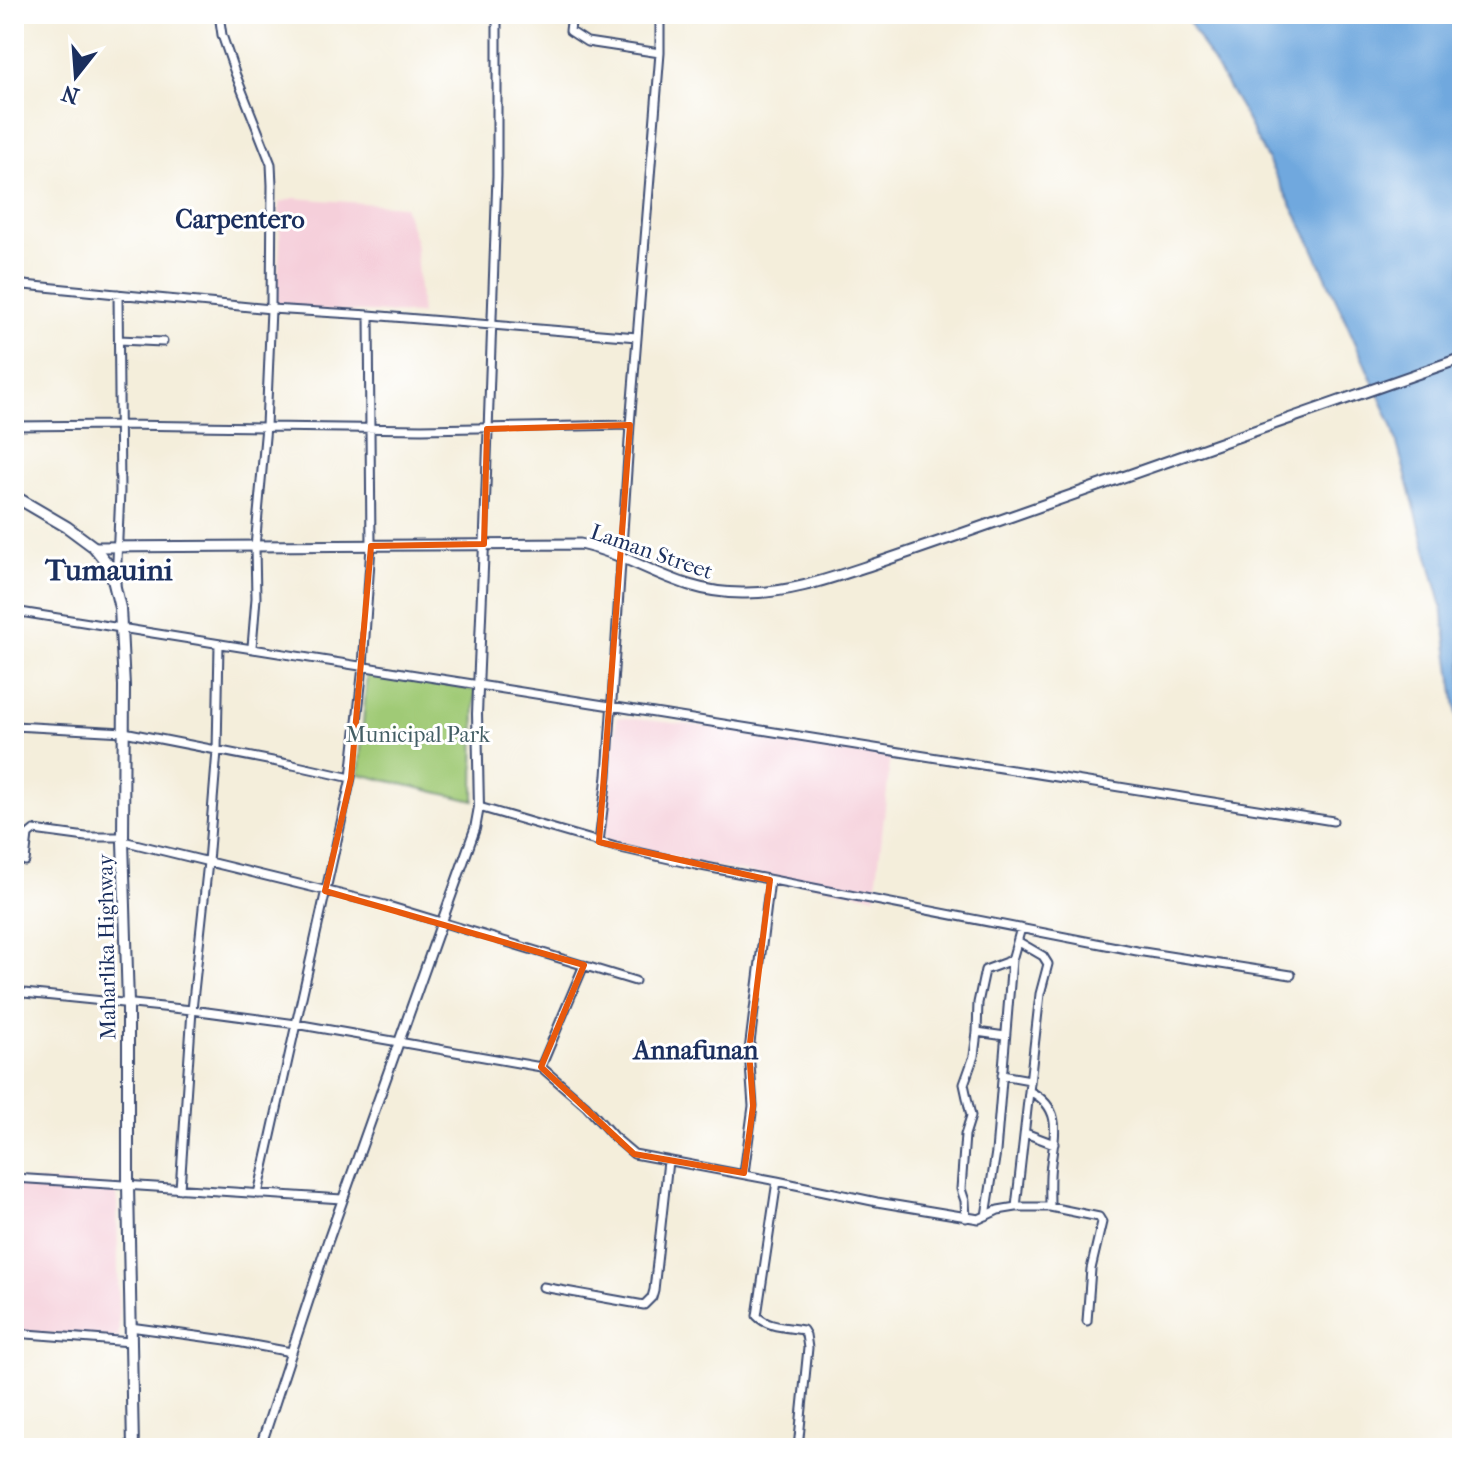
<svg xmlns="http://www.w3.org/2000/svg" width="1476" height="1462" font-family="'IM FELL French Canon',serif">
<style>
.built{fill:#f5cfda}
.green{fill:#a0ca76;stroke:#5e7c6a;stroke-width:2}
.water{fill:#6fa8de;stroke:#456c9e;stroke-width:2}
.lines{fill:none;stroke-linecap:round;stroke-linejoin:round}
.minor-casing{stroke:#3c4c71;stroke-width:11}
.tertiary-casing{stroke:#3c4c71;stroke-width:12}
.secondary-casing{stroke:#3c4c71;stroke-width:13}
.primary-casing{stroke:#3c4c71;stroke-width:14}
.minor{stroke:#fff;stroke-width:7}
.tertiary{stroke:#fff;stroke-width:8}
.secondary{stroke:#fff;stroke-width:9}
.primary{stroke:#fff;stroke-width:10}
.marked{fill:none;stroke:#e8590c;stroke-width:6;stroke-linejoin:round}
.labels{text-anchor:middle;stroke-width:6;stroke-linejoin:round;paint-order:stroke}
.street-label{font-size:22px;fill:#1b2f5e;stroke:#fff}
.park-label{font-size:22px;fill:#435e65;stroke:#fff}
.quarter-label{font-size:26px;font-weight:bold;fill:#1b2f5e;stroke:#fff}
.district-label{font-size:30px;font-weight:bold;fill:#1b2f5e;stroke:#fff}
</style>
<rect width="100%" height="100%" fill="#fff"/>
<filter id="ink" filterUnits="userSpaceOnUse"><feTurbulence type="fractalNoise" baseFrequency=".0125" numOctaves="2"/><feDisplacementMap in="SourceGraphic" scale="16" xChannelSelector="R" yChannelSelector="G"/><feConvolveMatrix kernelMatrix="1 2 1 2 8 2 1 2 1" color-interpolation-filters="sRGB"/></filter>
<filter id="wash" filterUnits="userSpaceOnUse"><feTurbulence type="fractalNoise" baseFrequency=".006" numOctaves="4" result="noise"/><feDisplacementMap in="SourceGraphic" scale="32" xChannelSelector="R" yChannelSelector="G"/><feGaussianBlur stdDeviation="1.8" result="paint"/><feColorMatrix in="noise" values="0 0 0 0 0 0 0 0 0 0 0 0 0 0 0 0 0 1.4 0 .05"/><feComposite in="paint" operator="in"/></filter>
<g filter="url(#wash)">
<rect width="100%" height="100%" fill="#f4eedb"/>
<path class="built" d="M294,198L404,206L415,239L421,314L276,309L280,242L279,203Z
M617,717L740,730L891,755L875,896L717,867L604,839Z
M14,1180L117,1187L119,1339L14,1331Z"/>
<path class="green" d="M367,673L475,690L474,801L359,774Z"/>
<path class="water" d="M1184,14H1462V751L1442,607L1392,425L1311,243L1240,107Z"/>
</g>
<g filter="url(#ink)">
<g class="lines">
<defs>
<path id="minor" d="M219,14L222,35L235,73L271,164L272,185L271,309L266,426L255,547L256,598L252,647
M572,14L570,31L587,42L660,53
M14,284L271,309L369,315L371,546L363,666L351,778L258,1194
M369,315L637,337
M119,340L163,342
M14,426L120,425L422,429L630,425
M484,544L497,176V14
M116,584L120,491L118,294
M14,611L1333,821
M14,726L124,732L293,765L351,778
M479,807L616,847L696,865L1137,951L1291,975
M123,841L385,905L635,981
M599,842L607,776L630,425L660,53V14
M25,861L28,835L34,830L86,837H123
M14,992L192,1010L296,1024L541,1067L586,1106L614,1137L634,1154L777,1181L757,1316C768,1328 788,1327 803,1330L806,1335L808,1348L798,1448
M1005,1036L977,1032L978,1003L985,970L1012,960
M541,1067L584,965
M1002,1075L1030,1080
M1031,1092C1062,1108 1055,1133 1051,1163C1049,1178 1050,1192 1050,1207
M1025,1133L1054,1144
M744,1173L753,1106L749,1051L770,880
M14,1178L342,1199
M777,1181L877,1202L979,1219L998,1210L1016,1207H1050L1099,1217L1102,1222L1091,1269L1087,1321
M180,1189L192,1010L208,862L217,751L219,644
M1016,1207L1040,994L1048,964L1043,956L1019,942
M986,1216L996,1152L1012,960L1021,928
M966,1218L965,1201L961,1189L965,1135L971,1116L964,1084L974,1056L977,1032
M543,1287L644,1305L652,1297L654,1290L668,1161
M130,1327L226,1340L291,1352
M14,1333L131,1342"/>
<path id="tertiary" d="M260,1448L328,1241L475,829L479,807L477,714L484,544"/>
<path id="secondary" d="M94,547L580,544C640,557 675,593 742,593C787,594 829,579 871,565C919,549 967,532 1015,515C1164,462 1313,411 1462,358"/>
<path id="primary" d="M14,496L67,527L94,547L110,567L120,608L124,686L123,841L128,1004V1185L133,1448"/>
</defs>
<use href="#minor" class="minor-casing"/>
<use href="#tertiary" class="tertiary-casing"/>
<use href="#secondary" class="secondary-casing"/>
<use href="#primary" class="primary-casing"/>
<use href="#minor" class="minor"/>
<use href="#tertiary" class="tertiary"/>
<use href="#secondary" class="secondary"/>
<use href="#primary" class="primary"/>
</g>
</g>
<path class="marked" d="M630,425L599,842L770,880L749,1051L753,1106L744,1173L634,1154L541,1067L584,965L325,891L351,778L371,546L484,544L487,429Z"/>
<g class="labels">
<g class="street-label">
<text transform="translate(652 551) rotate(19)" y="8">Laman Street</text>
<text transform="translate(106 947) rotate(-91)" y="8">Maharlika Highway</text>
</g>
<g class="park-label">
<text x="418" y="742">Municipal Park</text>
</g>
<g class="quarter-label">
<text x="240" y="228">Carpentero</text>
<text x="696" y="1059">Annafunan</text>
</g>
<g class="district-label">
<text x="109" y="580">Tumauini</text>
</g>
</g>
<rect width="1476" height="1462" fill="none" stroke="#fff" stroke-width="48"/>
<g transform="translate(76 76) rotate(197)" stroke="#ffffff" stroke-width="6" paint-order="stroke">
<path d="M0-6L14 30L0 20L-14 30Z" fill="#1b2f5e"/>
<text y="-12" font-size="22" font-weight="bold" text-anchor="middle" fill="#1b2f5e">N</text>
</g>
</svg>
